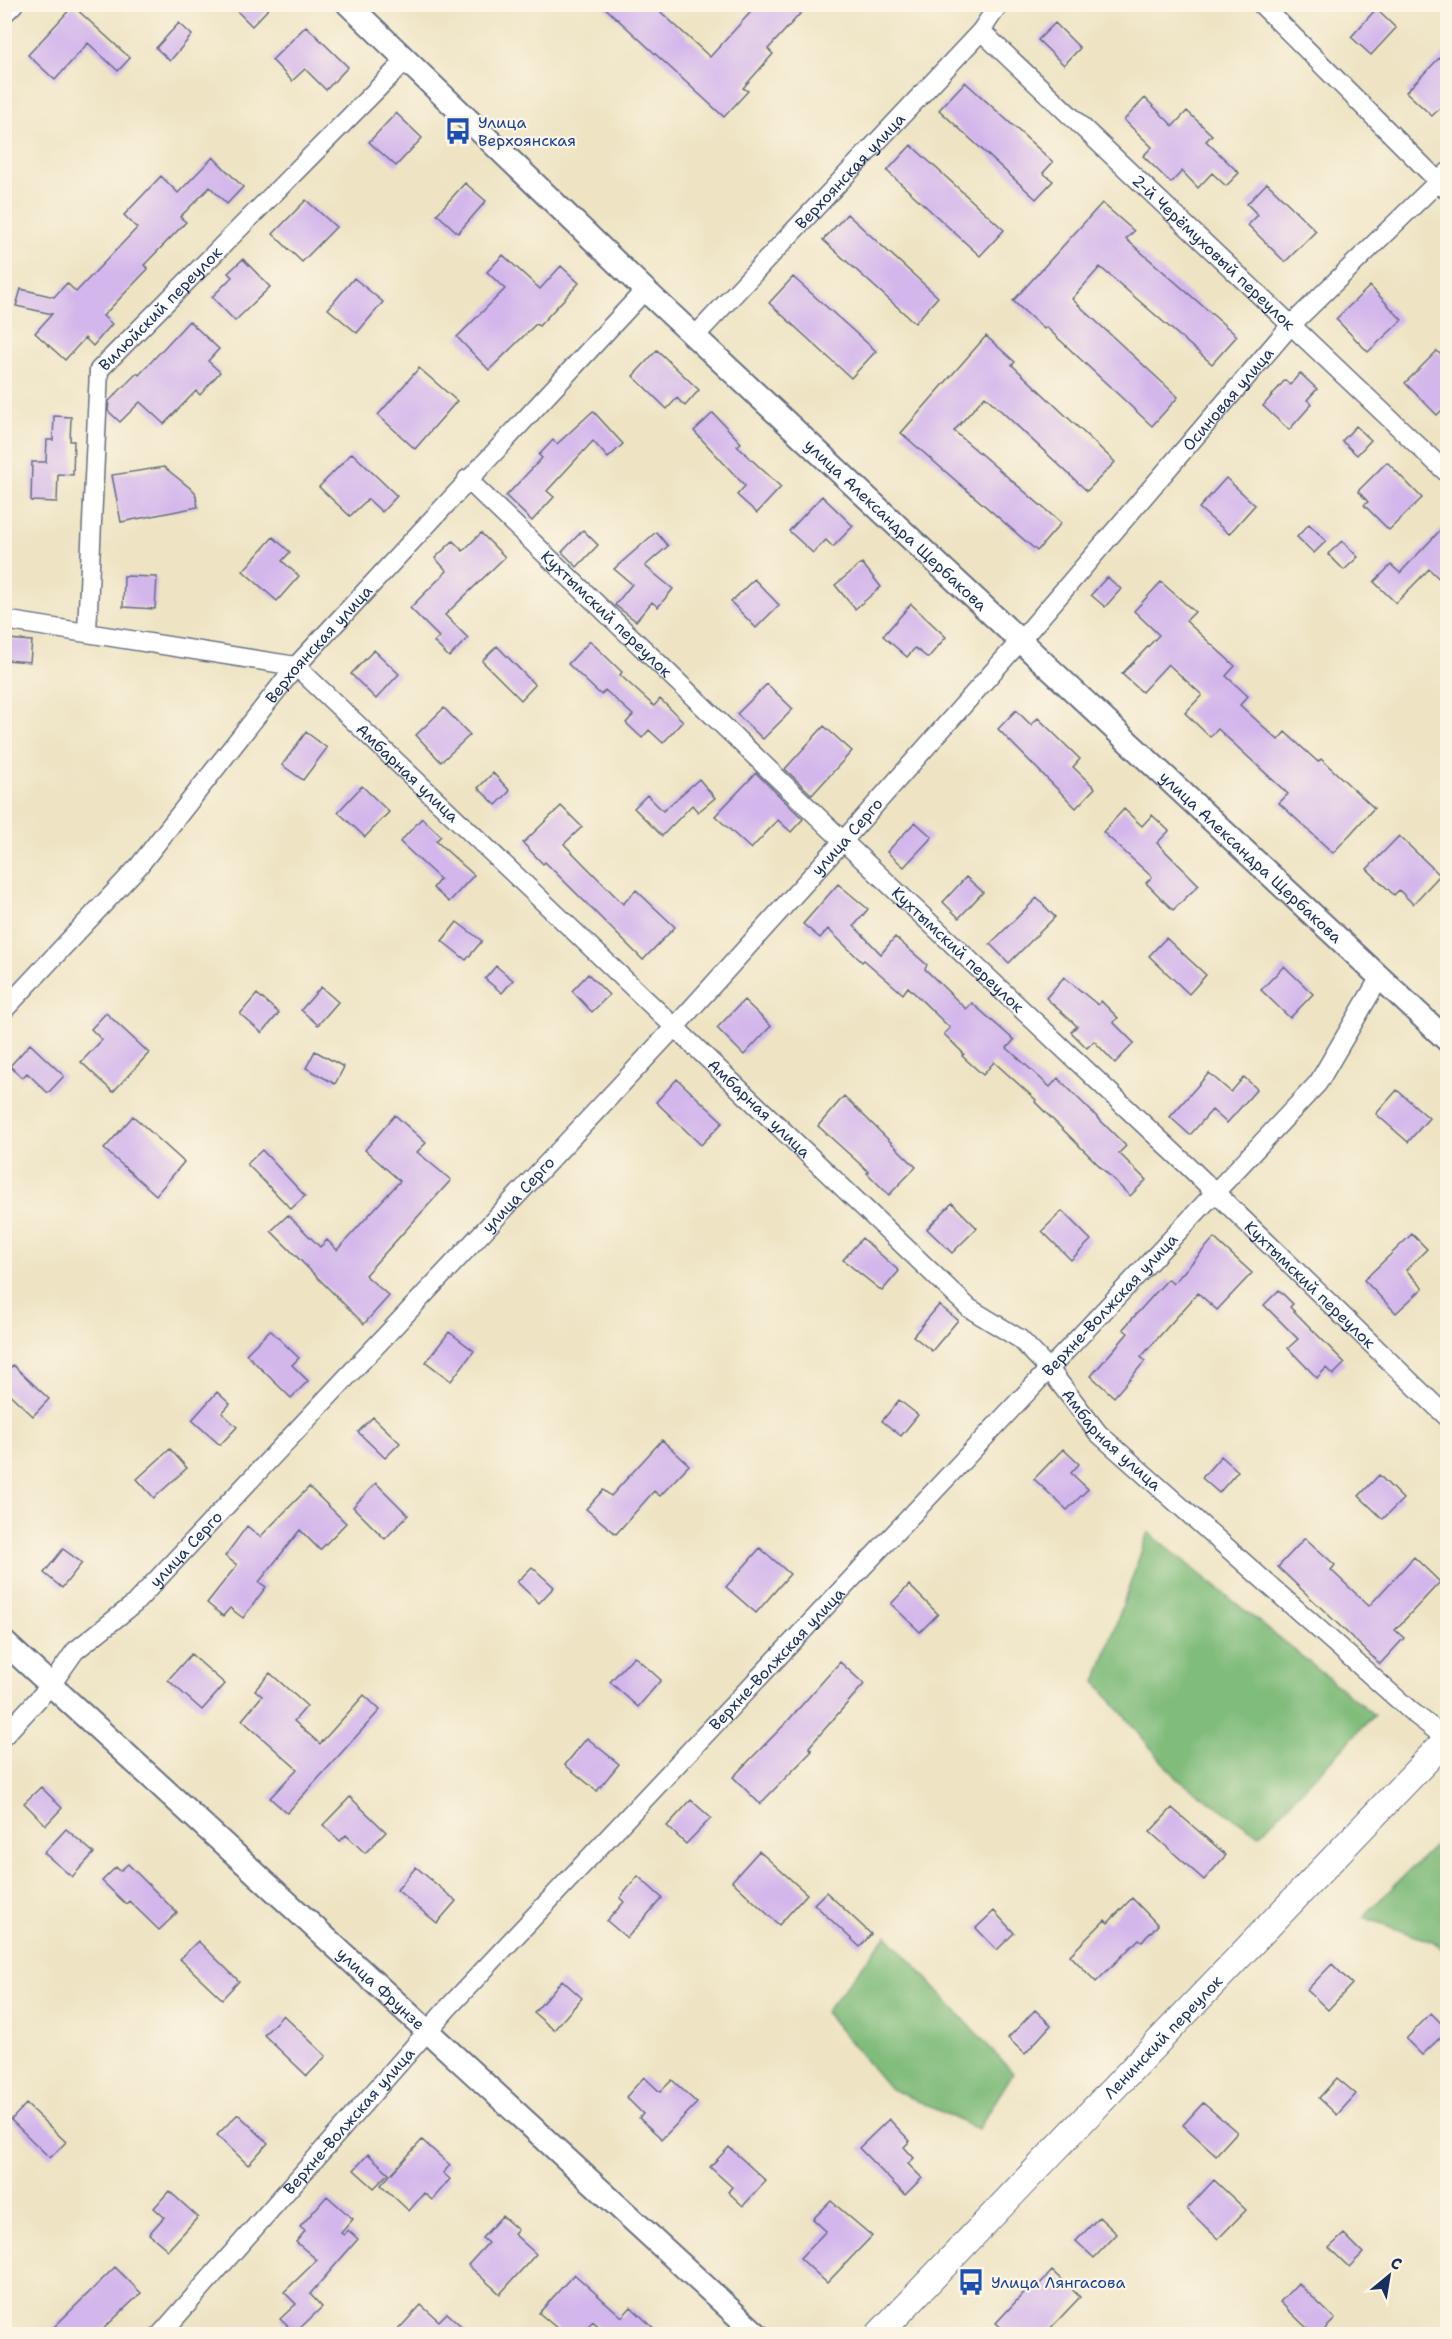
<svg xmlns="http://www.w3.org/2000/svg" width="1452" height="2339" font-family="'Shantell Sans',sans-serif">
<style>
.forest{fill:#80bc7a;stroke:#4e766c;stroke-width:1.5}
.building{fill:#d3b6ec}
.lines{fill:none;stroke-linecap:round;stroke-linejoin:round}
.minor-casing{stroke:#656e82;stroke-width:21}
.tertiary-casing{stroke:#656e82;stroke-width:26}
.secondary-casing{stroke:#656e82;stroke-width:28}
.minor{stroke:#fff;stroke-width:18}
.tertiary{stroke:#fff;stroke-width:22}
.secondary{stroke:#fff;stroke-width:26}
.labels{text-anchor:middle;stroke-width:4.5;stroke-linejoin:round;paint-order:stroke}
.transit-label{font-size:16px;fill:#164399;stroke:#fcf5e5;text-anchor:start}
.street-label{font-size:16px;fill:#1b2f5e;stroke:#fcf5e5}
</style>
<rect width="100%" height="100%" fill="#fcf5e5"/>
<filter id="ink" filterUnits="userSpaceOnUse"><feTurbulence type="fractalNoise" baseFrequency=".0167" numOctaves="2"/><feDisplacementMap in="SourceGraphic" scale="12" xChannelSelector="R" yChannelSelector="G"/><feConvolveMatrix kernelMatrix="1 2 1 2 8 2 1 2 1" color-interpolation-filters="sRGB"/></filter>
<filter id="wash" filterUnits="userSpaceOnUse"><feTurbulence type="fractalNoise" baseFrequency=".008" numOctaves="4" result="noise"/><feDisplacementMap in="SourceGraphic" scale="24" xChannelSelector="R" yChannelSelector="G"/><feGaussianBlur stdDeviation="1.35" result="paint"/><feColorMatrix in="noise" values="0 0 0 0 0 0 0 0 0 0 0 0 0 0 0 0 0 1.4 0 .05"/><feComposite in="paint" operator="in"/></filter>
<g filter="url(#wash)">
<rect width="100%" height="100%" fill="#eee4c4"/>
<path class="forest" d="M1148,1532L1374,1715L1259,1835L1176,1778L1096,1682Z
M1447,1833V1954L1435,1943L1363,1917Z
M887,1935L1013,2073L978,2129L889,2088L825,2012Z"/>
<g id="blocks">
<path class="building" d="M230,4H273L252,26Z
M601,4H652L710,57L758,4H809L768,49L773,54L743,88L748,91L724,117Z
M73,6L130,58L118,71L88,43L55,80L28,55Z
M1376,9L1396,28L1371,55L1351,37Z
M179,23L192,35L170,61L156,48Z
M1055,23L1080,48L1064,65L1038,40Z
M306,26L348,67L326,90L305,69L292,81L272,60Z
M1448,49V100L1432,116L1406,92Z
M965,82L1053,162L1043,173L1053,181L1036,199L939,110Z
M1145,98L1173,126L1187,111L1212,135L1206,141L1239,173L1226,186L1212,173L1198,188L1182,171L1171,183L1143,156L1152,147L1124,120Z
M396,113L422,138L396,166L369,142Z
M911,145L1004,230L980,256L887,171Z
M213,157L243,187L227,204L210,187L180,217L186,222L144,265L148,269L103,316L112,324L93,346L85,338L65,360L35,333L52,314L16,306L21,289L54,297L67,283L76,292L137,228L124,215L161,176L178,193Z
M465,183L486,201L458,233L437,214Z
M1267,183L1316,231L1285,262L1248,225L1258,215L1247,204Z
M306,200L336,227L302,262L273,234Z
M1102,203L1134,231L1126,239L1237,336L1212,364L1100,267L1072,299L1178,397L1152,426L1046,327L1044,329L1013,301Z
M847,214L938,297L915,323L823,240Z
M503,255L540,289L561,266L579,283L539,326L536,324L489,370L457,337L505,289L487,272Z
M243,259L270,287L235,321L212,297L232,277L228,273Z
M793,277L876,351L851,378L769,303Z
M354,278L383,302L357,333L328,309Z
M1370,286L1402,320L1368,352L1336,319Z
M189,321L219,349L208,361L220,372L200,395L196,391L164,424L140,402L120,422L108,411L109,401L137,373L139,375Z
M986,336L1015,362L1012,365L1115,462L1087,491L985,396L954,431L1061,523L1037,551L901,433Z
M657,350L699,390L685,406L677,398L667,409L633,376Z
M1437,351L1448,361V404L1437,415L1405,383Z
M419,368L457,401L415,449L378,415Z
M1300,373L1317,389L1307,400L1312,404L1289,430L1263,406L1285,380L1290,385Z
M593,411L623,444L608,458L593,441L547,491L554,497L532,521L506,496L542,458L539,455L553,440L557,444Z
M713,413L741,443L737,446L781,487L757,513L737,495L745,486L694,431Z
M54,416L71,417L70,441H74L73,475L58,474L57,502L31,501L32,462H46L47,440H53Z
M1356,426L1371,440L1357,455L1342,441Z
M352,453L397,496L382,512L368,499L350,516L319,487Z
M1387,462L1422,498L1389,530L1364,505L1368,502L1358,491Z
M164,467L195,492L198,507L121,522L112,475Z
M1226,478L1255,505L1229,534L1199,508Z
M822,496L853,526L833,547L826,540L813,553L789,531Z
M1448,522V587L1429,569L1396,603L1374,582L1391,565L1400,573Z
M1309,524L1326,541L1314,553L1297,537Z
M583,530L598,545L577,567L562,552Z
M656,532L668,546L645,566L673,589L658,607L652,602L636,621L615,605L632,584L614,569Z
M481,533L505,557L445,615L468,638L449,657L434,642L439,637L410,608L447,571L435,558L453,541L463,551Z
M273,537L290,552L282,561L299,576L277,601L243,571Z
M1342,541L1358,557L1344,570L1328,554Z
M862,563L881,587L855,609L835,585Z
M124,576L157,577L155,609L123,607Z
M1107,577L1121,589L1105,607L1091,595Z
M754,579L779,605L756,628L731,602Z
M1161,582L1195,612L1186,621L1235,666L1226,676L1248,696L1240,705L1278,740L1285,732L1318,762L1321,759L1374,808L1333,853L1279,803L1288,794L1218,729L1210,737L1185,713L1202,695L1168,664L1142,692L1122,674L1159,635L1134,611Z
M911,604L946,637L928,658L915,648L907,657L883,636Z
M8,639L32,641L30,662L6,660Z
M590,641L622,672L620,675L654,706L660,699L683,721L663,743L649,730L642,738L626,723L633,715L605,690L601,695L568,664Z
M497,646L535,685L521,700L482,661Z
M374,650L399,674L376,699L351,674Z
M767,684L793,709L763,739L737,714Z
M444,708L470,735L441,762L416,735Z
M1016,710L1031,725L1038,718L1080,759L1073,767L1095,788L1076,808L998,729Z
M824,726L852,751L812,795L785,769Z
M306,732L327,748L303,780L282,765Z
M493,773L510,791L496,805L478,788Z
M756,773L803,819L791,832L778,820L751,849L715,816Z
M699,779L715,798L698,812L692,805L662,836L634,808L647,795L663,811Z
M362,786L389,812L365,837L338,812Z
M561,806L582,827L564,844L623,904L636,890L675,927L643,960L545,862L543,864L523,843Z
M1124,809L1142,826L1152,815L1169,831L1157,843L1199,885L1173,910L1146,883L1152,877L1103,832Z
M422,818L441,836L436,841L474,875L449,902L433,888L440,879L400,842Z
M915,822L932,837L904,867L887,852Z
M1399,836L1440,875L1413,904L1399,890L1394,895L1367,869Z
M966,877L983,892L959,918L943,902Z
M838,884L868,909L854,926L881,954L895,937L927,965L925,969L966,1009L972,1003L1014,1040L1007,1048L1050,1087L1058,1078L1126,1146L1119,1153L1146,1180L1130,1196L1035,1102L1036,1100L994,1062L983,1075L962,1056L964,1054L944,1034L950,1028L908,987L903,994L864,960L862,962L828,929L820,938L803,924Z
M1037,898L1055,917L1009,963L990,944Z
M457,922L482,941L466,960L442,941Z
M1166,938L1206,975L1189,994L1149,956Z
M496,966L513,980L502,993L485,979Z
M1284,966L1313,994L1290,1018L1261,990Z
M588,974L609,995L592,1012L572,991Z
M1064,977L1098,1005L1101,1001L1118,1018L1113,1022L1134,1043L1115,1063L1094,1041L1087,1048L1071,1032L1077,1026L1046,998Z
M321,987L338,1002L318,1025L301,1010Z
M257,994L279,1013L262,1033L240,1014Z
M744,1000L771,1026L744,1055L717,1028Z
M106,1013L149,1053L113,1092L81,1062L102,1040L91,1029Z
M30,1044L64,1076L48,1093L27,1073L22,1078L10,1066Z
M315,1051L344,1067L335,1084L306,1068Z
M1209,1073L1231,1092L1244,1077L1257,1089L1227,1123L1212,1110L1190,1135L1170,1117Z
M677,1079L723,1122L701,1145L656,1102Z
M1397,1090L1429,1118L1408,1142L1376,1114Z
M844,1096L916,1167L889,1195L867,1173L869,1172L818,1126Z
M395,1115L426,1143L417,1152L451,1180L365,1275L389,1296L364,1324L271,1231L288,1215L320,1247L327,1240L337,1250L400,1181L365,1150Z
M133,1116L184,1162L156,1195L104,1149Z
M262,1150L305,1196L291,1209L247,1164Z
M952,1203L977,1228L952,1253L927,1229Z
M1062,1211L1091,1240L1071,1260L1042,1231Z
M1412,1234L1427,1249L1406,1270L1423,1288L1396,1313L1364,1280Z
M862,1238L899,1271L882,1291L843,1260Z
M1214,1238L1252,1273L1217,1310L1198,1293L1141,1357L1145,1361L1114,1397L1091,1376L1128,1333L1123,1329L1168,1279L1173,1284Z
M1279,1290L1293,1304L1290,1307L1345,1363L1333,1375L1326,1368L1317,1378L1288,1348L1298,1339L1264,1305Z
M939,1305L958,1320L932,1351L913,1336Z
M270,1330L299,1358L292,1365L308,1381L291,1398L246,1354Z
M449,1332L474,1351L451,1381L426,1362Z
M13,1365L49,1399L33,1416L4,1389V1374Z
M217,1392L230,1404L222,1413L237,1427L220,1445L192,1420Z
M899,1400L918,1415L901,1436L882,1421Z
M373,1417L400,1443L385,1458L358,1432Z
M662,1440L689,1465L660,1496L654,1491L616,1534L586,1509L603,1490L611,1496Z
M170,1449L187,1468L154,1498L137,1479Z
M1063,1449L1079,1464L1071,1473L1088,1489L1067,1510L1034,1479Z
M1221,1456L1238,1471L1219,1493L1202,1478Z
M1379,1475L1403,1499L1383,1519L1359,1496Z
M376,1483L408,1515L385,1539L353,1507Z
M309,1487L346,1523L320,1550L300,1530L259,1582L266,1587L243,1618L230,1608L223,1616L207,1603L237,1565L225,1556L247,1526L260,1537Z
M1305,1538L1335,1565L1331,1570L1369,1606L1414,1557L1440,1582L1395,1630L1404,1638L1380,1664L1278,1567Z
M760,1548L790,1574L756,1613L726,1587Z
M63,1549L82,1563L62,1588L44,1573Z
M532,1567L554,1587L539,1603L517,1582Z
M909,1585L938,1614L920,1632L891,1604Z
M191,1654L225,1684L202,1710L168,1680Z
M634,1656L661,1680L638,1707L610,1682Z
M840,1662L864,1684L809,1747L812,1751L760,1804L733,1777L785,1724Z
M270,1673L307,1706L294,1721L320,1744L364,1695L380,1710L287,1813L270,1798L297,1769L242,1720L262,1696L255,1690Z
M587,1738L619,1764L597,1791L565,1765Z
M41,1787L62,1808L46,1825L24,1803Z
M350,1797L386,1832L365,1853L346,1835L340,1841L323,1825Z
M691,1800L711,1818L686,1844L667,1826Z
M1172,1808L1226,1855L1204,1880L1150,1832Z
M66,1829L94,1853L72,1877L44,1853Z
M759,1851L807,1894L779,1925L732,1881Z
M128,1864L177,1913L159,1930L129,1901L126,1904L102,1881L116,1867L120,1871Z
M416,1867L456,1901L437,1923L397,1890Z
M638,1876L662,1898L627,1938L607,1921L624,1902L620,1898Z
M826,1892L871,1934L860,1947L814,1904Z
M1132,1898L1158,1925L1142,1941L1139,1939L1096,1982L1070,1955L1105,1920L1108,1923Z
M994,1911L1014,1933L997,1950L976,1928Z
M198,1941L239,1981L222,1999L180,1959Z
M1332,1964L1352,1984L1328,2010L1307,1990Z
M562,1980L582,1998L554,2030L534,2013Z
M1035,2010L1051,2025L1025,2054L1008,2038Z
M1431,2013L1448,2030L1422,2055L1406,2039Z
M283,2015L326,2056L307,2076L264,2035Z
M644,2077L660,2092L672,2080L697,2103L662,2139L639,2118L643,2114L626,2097Z
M1337,2078L1356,2094L1337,2115L1319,2098Z
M1203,2103L1237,2132L1216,2155L1183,2125Z
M26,2104L66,2142L50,2158L11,2120Z
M238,2114L268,2143L248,2165L217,2135Z
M889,2119L910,2141L904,2147L914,2158L908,2164L922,2178L905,2195L859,2148Z
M422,2140L450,2165L443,2173L450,2179L432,2200L424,2193L409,2211L381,2185Z
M729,2147L766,2181L743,2206L728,2192L732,2187L710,2167Z
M368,2154L389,2173L374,2188L354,2170Z
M1214,2180L1246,2210L1218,2239L1187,2209Z
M169,2191L198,2217L168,2250L149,2234L164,2217L154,2208Z
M327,2196L353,2219L341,2233L344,2235L348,2230L358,2239L310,2294L322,2307L295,2333L280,2319L296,2304L284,2292L317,2260L296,2242L305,2231L300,2227Z
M831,2201L872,2236L827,2283L800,2258L826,2231L813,2219Z
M502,2216L518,2230L514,2234L536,2254L500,2294L468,2265L488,2243L482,2238Z
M1099,2217L1117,2234L1094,2258L1076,2241Z
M1344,2234L1363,2253L1349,2267L1329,2248Z
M115,2267L141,2293L98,2334H47Z
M1052,2271L1080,2297L1045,2334H1009L996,2323L1033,2283L1037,2287Z
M574,2274L622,2317L631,2307L660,2334H605L593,2321L580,2334H564L539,2313Z
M1298,2283L1335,2319L1320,2334H1313L1280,2302Z
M421,2305L439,2321L447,2313L470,2334H394Z"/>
</g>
</g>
<g filter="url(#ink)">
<use href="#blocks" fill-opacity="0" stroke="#656e82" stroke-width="1.5"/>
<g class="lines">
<defs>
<g id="minor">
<path d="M1261,4L1448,191"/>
<path d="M4,14L14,4"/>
<path id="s1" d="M981,31L1448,474"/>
<path id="s2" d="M696,335L981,31L999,4"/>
<path id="s3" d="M467,479L843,841L1189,1167L1448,1418"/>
<path id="s4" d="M4,620L296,666L969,1308L1020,1339L1049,1369L1098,1433L1412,1712L1447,1739"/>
<path id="s5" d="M87,631L99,370L406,60"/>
<path id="s6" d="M4,1010L138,867L296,666L645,290"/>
<path id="s7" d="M4,1736L51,1685L75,1651L134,1604L674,1028L843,841L1021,640L1291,325L1448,172"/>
<path id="s8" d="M161,2334L447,2009L1318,1083L1380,977"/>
</g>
<g id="tertiary">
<path id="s9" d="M348,4L645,290L1448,1041"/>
<path id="s10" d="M4,1642L757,2334"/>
</g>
<g id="secondary">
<path id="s11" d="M879,2334L1448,1738"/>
</g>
</defs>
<use href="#minor" class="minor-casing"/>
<use href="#tertiary" class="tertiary-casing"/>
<use href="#secondary" class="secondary-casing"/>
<use href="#minor" class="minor"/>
<use href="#tertiary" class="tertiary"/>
<use href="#secondary" class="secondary"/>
</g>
</g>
<defs>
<symbol id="bus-bare" viewBox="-9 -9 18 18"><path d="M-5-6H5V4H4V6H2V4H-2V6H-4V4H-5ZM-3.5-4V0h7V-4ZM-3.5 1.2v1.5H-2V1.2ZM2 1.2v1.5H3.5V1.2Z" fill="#1a4fb4" stroke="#fcf5e5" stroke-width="2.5" paint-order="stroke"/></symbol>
</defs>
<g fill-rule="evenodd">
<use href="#bus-bare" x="439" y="112" width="38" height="38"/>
<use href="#bus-bare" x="952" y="2263" width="38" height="38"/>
</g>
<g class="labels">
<g class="transit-label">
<text x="478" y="128">Улица<tspan x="478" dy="18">Верхоянская</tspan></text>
<text x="991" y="2288">Улица Лянгасова</text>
</g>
<g class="street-label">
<text dy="6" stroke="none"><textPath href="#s2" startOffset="225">Верхоянская улица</textPath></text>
<text dy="6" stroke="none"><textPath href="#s1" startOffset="321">2-й Черёмуховый переулок</textPath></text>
<text dy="6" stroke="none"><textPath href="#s5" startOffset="348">Вилюйский переулок</textPath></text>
<text dy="6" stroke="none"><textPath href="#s7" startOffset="1814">Осиновая улица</textPath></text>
<text dy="6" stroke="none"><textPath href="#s9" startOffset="756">улица Александра Щербакова</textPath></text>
<text dy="6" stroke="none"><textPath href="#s3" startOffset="194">Кухтымский переулок</textPath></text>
<text dy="6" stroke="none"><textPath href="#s6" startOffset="483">Верхоянская улица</textPath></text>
<text dy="6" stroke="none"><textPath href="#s4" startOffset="450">Амбарная улица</textPath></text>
<text dy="6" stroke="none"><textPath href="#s7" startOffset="1234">улица Серго</textPath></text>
<text dy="6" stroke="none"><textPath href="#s9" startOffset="1242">улица Александра Щербакова</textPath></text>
<text dy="6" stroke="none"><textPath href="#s3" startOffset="680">Кухтымский переулок</textPath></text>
<text dy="6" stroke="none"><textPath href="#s4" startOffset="936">Амбарная улица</textPath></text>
<text dy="6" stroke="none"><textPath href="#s7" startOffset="748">улица Серго</textPath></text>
<text dy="6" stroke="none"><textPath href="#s3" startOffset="1166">Кухтымский переулок</textPath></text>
<text dy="6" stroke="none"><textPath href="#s8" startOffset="1400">Верхне-Волжская улица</textPath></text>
<text dy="6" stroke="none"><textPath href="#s4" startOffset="1422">Амбарная улица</textPath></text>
<text dy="6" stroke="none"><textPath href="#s7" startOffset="262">улица Серго</textPath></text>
<text dy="6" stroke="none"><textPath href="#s8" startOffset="914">Верхне-Волжская улица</textPath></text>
<text dy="6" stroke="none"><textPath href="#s10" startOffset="512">улица Фрунзе</textPath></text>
<text dy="6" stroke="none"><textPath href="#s11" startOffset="411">Ленинский переулок</textPath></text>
<text dy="6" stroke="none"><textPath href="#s8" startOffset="284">Верхне-Волжская улица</textPath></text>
</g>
</g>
<rect width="1452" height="2339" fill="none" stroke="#fcf5e5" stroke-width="24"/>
<g transform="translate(1389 2276) rotate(30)" stroke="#fcf5e5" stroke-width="4.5" paint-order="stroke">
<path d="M0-4.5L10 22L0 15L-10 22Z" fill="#1b2f5e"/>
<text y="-9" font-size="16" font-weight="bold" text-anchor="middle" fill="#1b2f5e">С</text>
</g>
</svg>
